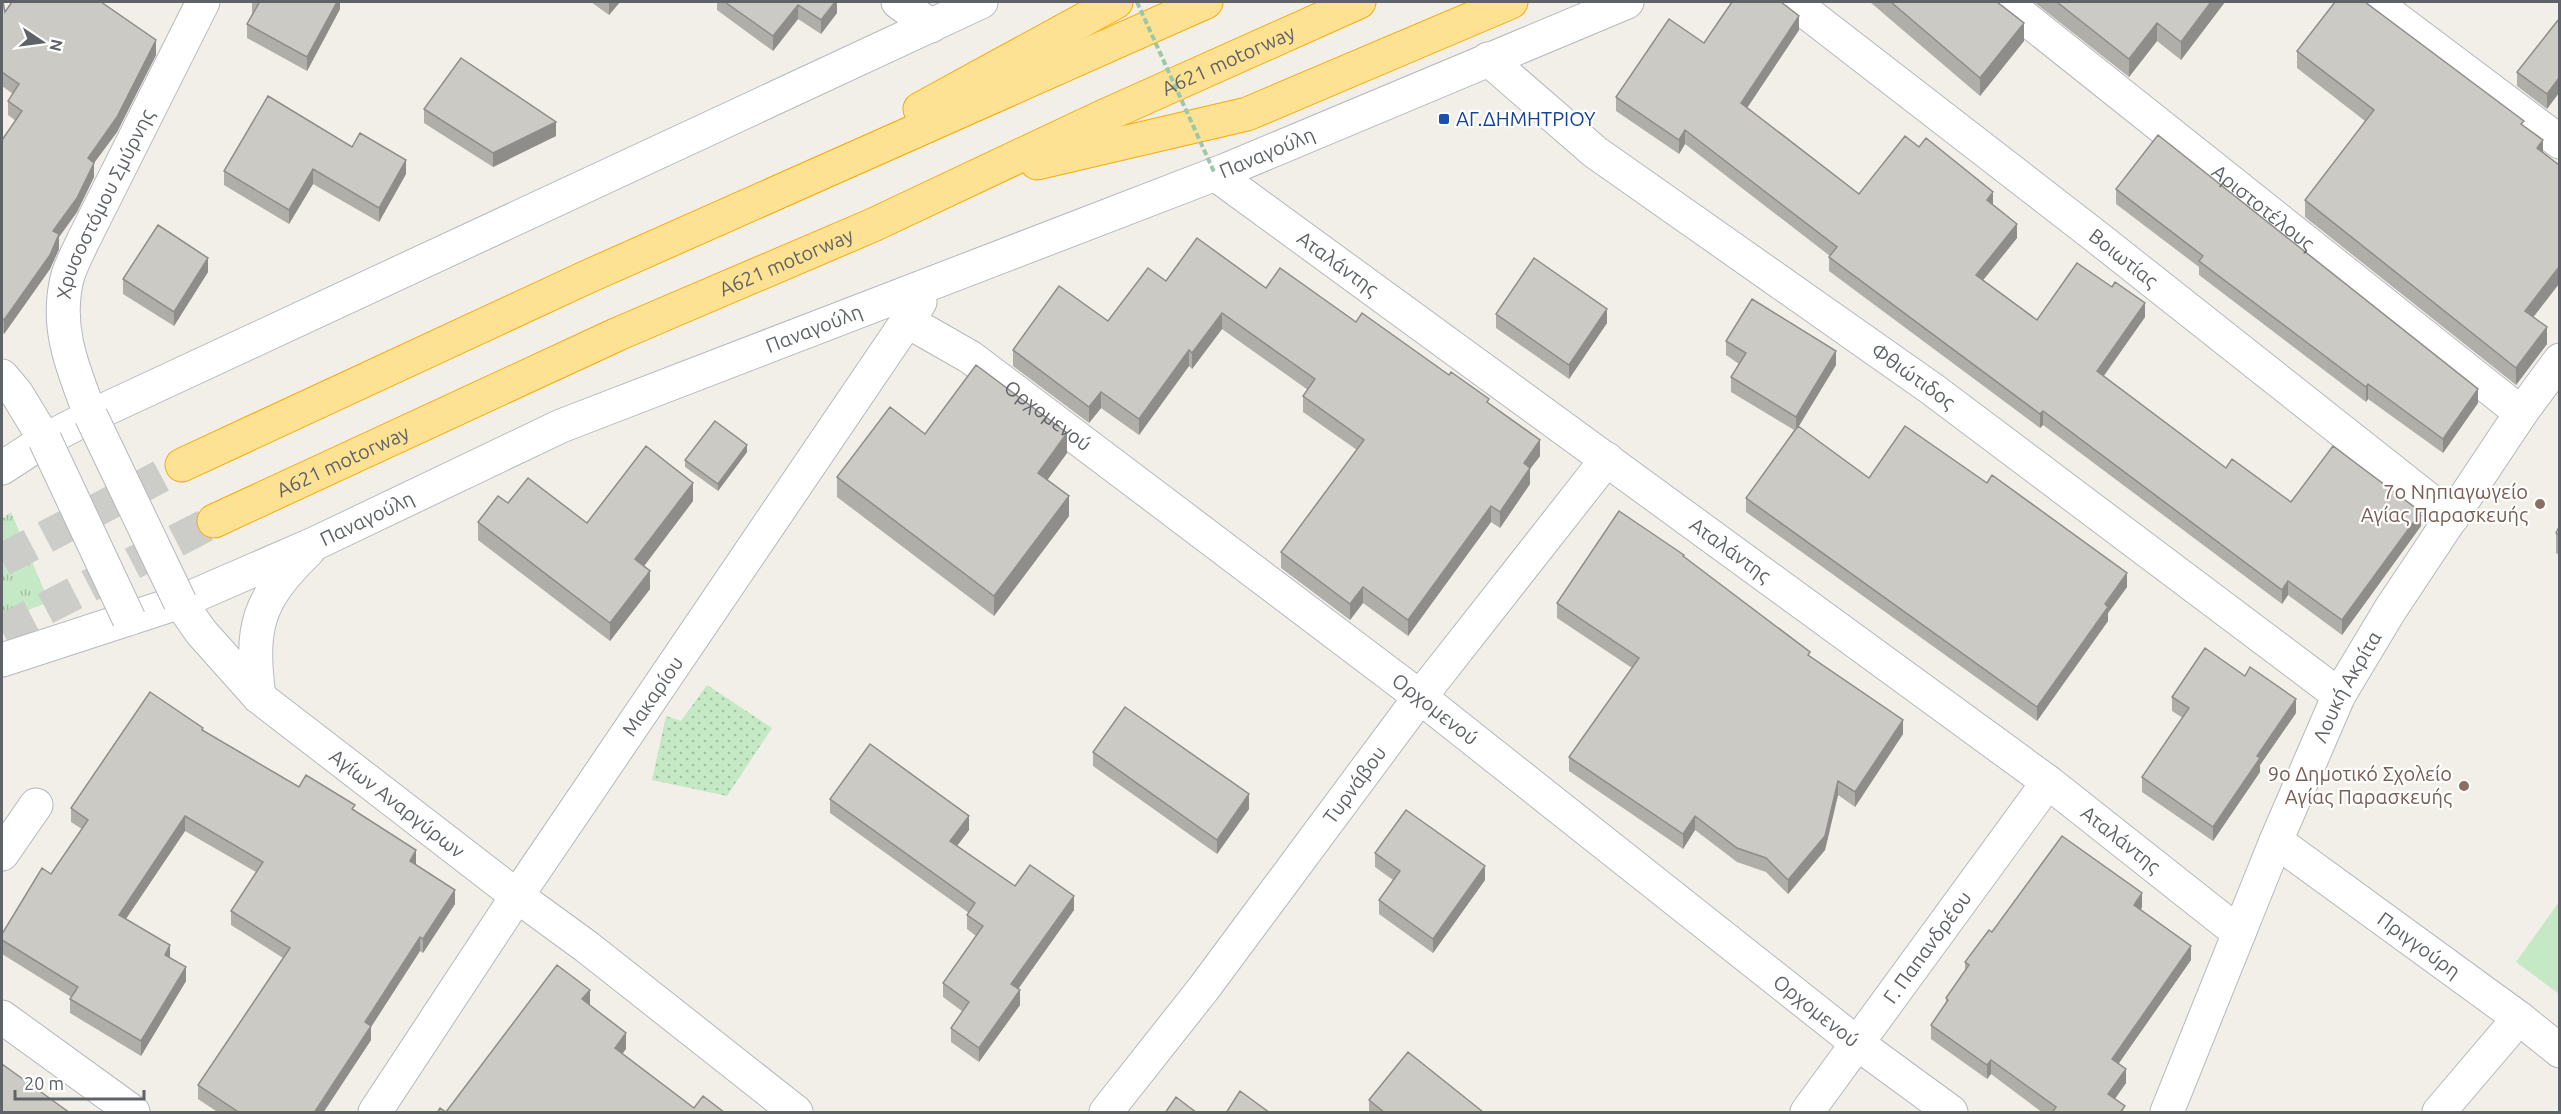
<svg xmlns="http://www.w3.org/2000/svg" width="2561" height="1114" font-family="Ubuntu,sans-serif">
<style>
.grass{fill:url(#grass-tufts)}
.park{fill:url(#park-dots)}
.pitch{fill:#c5e8c5}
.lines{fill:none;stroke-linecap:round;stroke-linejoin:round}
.highway-tunnel{stroke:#ccccc8;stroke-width:33;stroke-dasharray:33 16;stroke-linecap:butt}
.street-casing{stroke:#b5b8bc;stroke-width:35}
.secondary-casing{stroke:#b6babf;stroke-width:35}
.highway-casing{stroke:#f9ab00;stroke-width:35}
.street{stroke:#fff;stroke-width:33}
.secondary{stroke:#fff;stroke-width:33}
.highway{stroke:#fde293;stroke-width:33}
.street-bridge-casing{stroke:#b5b8bc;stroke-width:35;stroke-linecap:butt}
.path-bridge{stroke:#9cc7a9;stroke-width:4;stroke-dasharray:6 3;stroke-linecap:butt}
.street-bridge{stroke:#fff;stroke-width:33}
.wall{fill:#afaea9}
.shaded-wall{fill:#8f8d8a}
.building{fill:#cccac5;stroke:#8f8d8a;stroke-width:1.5}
.transit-dot{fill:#1a4fb4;stroke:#fff;stroke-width:2}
.education-dot{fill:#8d6e63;stroke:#fff;stroke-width:2}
.labels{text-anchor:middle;stroke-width:4.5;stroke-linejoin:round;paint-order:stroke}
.street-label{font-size:20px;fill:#5f6368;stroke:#fff}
.transit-label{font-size:20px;fill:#164399;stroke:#fff;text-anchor:start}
.education-label{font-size:20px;fill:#785e54;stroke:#fff;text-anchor:end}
</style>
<defs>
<pattern id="grass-tufts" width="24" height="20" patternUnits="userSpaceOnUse" patternTransform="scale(1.5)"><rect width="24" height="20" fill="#c5e8c5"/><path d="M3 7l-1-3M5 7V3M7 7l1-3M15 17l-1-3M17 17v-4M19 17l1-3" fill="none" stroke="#a3c0a4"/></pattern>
<pattern id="park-dots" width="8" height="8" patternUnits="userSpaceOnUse" patternTransform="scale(1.5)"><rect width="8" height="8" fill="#c5e8c5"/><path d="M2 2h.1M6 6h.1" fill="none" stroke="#a3c0a4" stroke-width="1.8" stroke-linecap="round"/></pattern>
</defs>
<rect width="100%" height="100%" fill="#f1efe8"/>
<path class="grass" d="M11,512L49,602L2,620V519Z"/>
<path class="park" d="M707,685L772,728L727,796L652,780L666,716L681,721Z"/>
<path class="pitch" d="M2559,902V994L2516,962Z"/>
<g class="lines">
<path class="highway-tunnel" d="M2,560L182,465
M2,631L214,521"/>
<defs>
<g id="street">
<path d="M898,2L931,26"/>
<path id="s1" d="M1793,2L2098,238L2452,518"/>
<path id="s2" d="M2005,2L2521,413"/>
<path d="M2374,2L2560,142"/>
<path id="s3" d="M1488,59L1595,152L1932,389L2339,695"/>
<path id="s4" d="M1215,174L2048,782L2239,933"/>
<path id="s5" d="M907,321L970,357L1174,511L1420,697L1858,1044L1951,1112"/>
<path d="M2,376L17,394L45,440"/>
<path id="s6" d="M91,416C73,369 54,326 68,275C72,263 78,252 83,241L203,2"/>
<path id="s7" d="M180,602L201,632L259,697L517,896L587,947L796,1112"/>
<path id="s8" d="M2276,841L2519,1018L2560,1051"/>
<path d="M2,854L36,805"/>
<path d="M2,1017L133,1112"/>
<path id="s9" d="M375,1112L517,896L920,302"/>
<path id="s10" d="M1106,1112L1204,988L1420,697L1607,459"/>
<path id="s11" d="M1807,1112L2048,782"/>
<path id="s12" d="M2167,1112L2276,841L2339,695L2390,610L2521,413L2560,360"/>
<path d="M2439,1112L2519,1018"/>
</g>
<g id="secondary">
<path d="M2,468L45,440L91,416L981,2"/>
<path id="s13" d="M2,660L180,602L316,543L561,426L1226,170L1627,2"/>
<path d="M259,697C250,627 257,600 308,551"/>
</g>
<g id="highway">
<path d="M920,109L1116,2"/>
<path d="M1037,163L1247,114L1511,2"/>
<path d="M182,465L587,277L1206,2"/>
<path id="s14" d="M214,521L618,334L873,225L1102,117L1359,2"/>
</g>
</defs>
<use href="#street" class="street-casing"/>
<use href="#secondary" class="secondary-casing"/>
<use href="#highway" class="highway-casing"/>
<use href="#street" class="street"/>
<use href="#secondary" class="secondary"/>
<use href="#highway" class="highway"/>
<defs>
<path id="street-bridge" d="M91,416L180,602
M45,440L129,619"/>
</defs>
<use href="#street-bridge" class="street-bridge-casing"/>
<path class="path-bridge" d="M1137,2L1215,174"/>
<use href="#street-bridge" class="street-bridge"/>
</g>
<path class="wall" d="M2,2L5,12L156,55L117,132L94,163V177L77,212L59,237V249L50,269L4,334L2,332V140L16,121L8,115V101L13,94L2,86Z
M252,2H340V9L307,71L247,38V24L253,14L252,13Z
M591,2H620L609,15Z
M717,2H837V13L821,34L798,19L773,51L717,10Z
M1870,2H1997L2024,41L1980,96Z
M2034,2H2225L2181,60L2157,41L2129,77Z
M2559,19L2547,109L2517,86V72Z
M1799,30L1747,108L1859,194L1993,205L2017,238L1983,280L2037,320L2145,317L2104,376L2226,468L2291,502L2421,526L2342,635L2288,595L2282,604L2043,425L2040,428L1829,271V257L1830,256L1685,144L1679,154L1616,111V97L1704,43Z
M2297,51L2524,125L2534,317L2547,344L2516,385L2305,217V200L2365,121L2297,68Z
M424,109L556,136L493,167L424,123Z
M352,147L406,174L379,222L313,184L289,224L224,185V171Z
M2116,189L2478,403L2443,453L2368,399L2366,402L2199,275V267L2116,204Z
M208,272L174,326L123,294V279Z
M1166,281L1266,288L1356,322L1489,403L1540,456L1530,469V484L1500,528L1491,522L1408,636L1363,603L1350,620L1281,568V552L1357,450L1303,412V396L1308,390L1222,329L1192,369L1189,366L1139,435L1101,408L1089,423L1013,366V350L1108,321Z
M1496,314L1607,323L1569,379L1496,328Z
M1726,341L1836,365L1798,426L1869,478L2127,587L2108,613V621L2037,721L1746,512V498L1794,430L1731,392V377L1739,364L1726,355Z
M925,434L1067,453L1047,480L1069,516L994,616L837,497V477Z
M747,452L718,491L685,467V460Z
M693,501L644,566L650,589L610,641L478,540V522L508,503L587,523Z
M2559,527V555L2556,553V533Z
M1684,557L1810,657L1903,734L1855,807L1838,795L1825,850L1788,894L1766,872L1737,862L1695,830L1683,849L1569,771V757L1632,668L1557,618V603Z
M2172,697L2296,713L2260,765V772L2213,841L2142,792V777L2183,718L2172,711Z
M203,731L299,787L355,810L416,865L455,904L423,953L420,951L371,1027V1040L323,1113H219L198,1099V1085L283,958L231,925V911L256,872L185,831L126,919L170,958L186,981L141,1056L70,1013V999L71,997L2,954V934L51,874L82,829L71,822V808Z
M1093,752L1249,809L1217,854L1093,766Z
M830,799L969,830L957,846L1015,886L1074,910L1018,989L1020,1005L979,1062L951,1042V1028L962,1011L943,997V983L976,936L967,929V915L969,913L830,813Z
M1375,853L1485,880L1433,953L1379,914V900L1393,880L1375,867Z
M2142,907L2141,910L2191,960L2119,1063L2126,1083L2114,1099L2125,1113H2043L1991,1074L1987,1079L1931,1039V1025L1946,1004V998L1965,971V962L1992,932Z
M1369,1100L1483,1113H1369Z"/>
<path class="shaded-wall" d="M337,2H340V9L307,71V57Z
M609,2H620L609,15Z
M835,2H837V13L821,34V20Z
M2211,2H2225L2181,60V42Z
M798,5V19L773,51V36Z
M1799,16V30L1741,117V103Z
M2024,23V41L1980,96V78Z
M2157,23V41L2129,77V59Z
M156,40V55L117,132L94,163V177L77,212L59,237V249L50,269L4,334V320L53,231L88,158Z
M2559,78V93L2547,109V94Z
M556,122V136L493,167V153Z
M1685,130V144L1679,154V140Z
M2543,140V157L2537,148Z
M406,160V174L379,222V208Z
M313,169V184L289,224V210Z
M1993,192V206L1987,200Z
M2017,224V238L1976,289V275Z
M208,258V272L174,326V312Z
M2559,267V284L2525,328V311Z
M2145,303V317L2097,385V371Z
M1607,309V323L1569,379V365Z
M1222,313V329L1192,369V353Z
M2547,327V344L2516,385V368Z
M1189,350V366L1139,435V419Z
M1836,351V365L1796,431V417Z
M2368,384V399L2366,402V387Z
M2478,389V403L2443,453V439Z
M1101,392V408L1089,423V407Z
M2043,411V425L2040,428V414Z
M1067,433V453L1038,493V473Z
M1540,440V456L1530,469V484L1500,528V512L1524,463Z
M747,445V452L718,491V484Z
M693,483V501L635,578V559Z
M1069,496V516L994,616V596Z
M1491,506V522L1408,636V620Z
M2421,512V526L2342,635V620Z
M650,571V589L610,641V623Z
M2127,573V587L2108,613V621L2037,721V707Z
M2288,581V595L2282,604V590Z
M1363,587V603L1350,620V604Z
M2296,699V713L2260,765V772L2213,841V827L2257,756Z
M1903,720V734L1855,807V792Z
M1838,781V795L1825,850L1788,894V880Z
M1249,794V809L1217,854V840Z
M185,816V831L119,929V915Z
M969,816V830L950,855V841Z
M1695,816V830L1683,849V834Z
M416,850V865L410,876V861Z
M1485,866V880L1433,953V939Z
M455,890V904L423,953V939Z
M2142,893V907L2134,919V905Z
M1074,896V910L1011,999V984Z
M420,937V951L371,1027V1040L323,1113H314L365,1022Z
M170,945V960L165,955Z
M2191,946V960L2112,1073V1059Z
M186,967V981L141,1056V1041Z
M590,990V1006L582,999Z
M1020,990V1005L979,1062V1048Z
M626,1033V1049L615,1064V1048Z
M1991,1060V1074L1987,1079V1065Z
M2126,1069V1083L2108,1109V1094Z"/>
<path class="building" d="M2,2H3L5,12L12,2H101L156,40L117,117L88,158L94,163L77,198L53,231L59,234L50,255L4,320L2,318V140L22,111L8,101L19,84L2,72Z
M257,2H337L307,57L247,24L259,3Z
M725,2H835L821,20L798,5L773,36Z
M1732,2H1781L1799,16L1741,103L1859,194L1905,136L1919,147L1926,138L1993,192L1987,200L2017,224L1976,275L2037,320L2077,263L2112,287L2115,282L2145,303L2097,371L2226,468L2232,459L2291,502L2333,446L2421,512L2342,620L2288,581L2282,590L2043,411L2040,414L1829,257L1837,247L1685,130L1679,140L1616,97L1669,19L1704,43Z
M1891,2H1997L2024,23L1980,78Z
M2057,2H2211L2181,42L2157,23L2129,59Z
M2335,2H2365L2524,121L2521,124L2543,140L2537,148L2559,165V267L2525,311L2547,327L2516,368L2305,200L2374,110L2297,51Z
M2559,19V78L2547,94L2517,72Z
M461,58L556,122L493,153L424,109Z
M268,96L352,147L360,133L406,160L379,208L313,169L289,210L224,171Z
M2158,135L2478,389L2443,439L2368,384L2366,387L2199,261L2203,256L2116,189Z
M158,225L208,258L174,312L123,279Z
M1197,238L1266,288L1280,268L1356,322L1362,313L1449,375L1451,372L1489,399L1487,402L1540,440L1524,463L1530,468L1500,512L1491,506L1408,620L1363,587L1350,604L1281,552L1364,440L1303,396L1315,379L1222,313L1192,353L1189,350L1139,419L1101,392L1089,407L1013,350L1059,286L1108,321L1148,268L1166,281Z
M1534,258L1607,309L1569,365L1496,314Z
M1752,299L1836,351L1796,417L1731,377L1746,353L1726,341Z
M976,365L1067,433L1038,473L1069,496L994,596L837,477L890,407L925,434Z
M715,421L747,445L718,484L685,460Z
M1798,426L1869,478L1905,426L1987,483L1992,475L2127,573L2105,604L2108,607L2037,707L1746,498Z
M646,446L693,483L635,559L650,571L610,623L478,522L498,496L508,503L528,478L587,523Z
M1619,511L1684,555L1683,556L1810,652L1808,655L1903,720L1855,792L1838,781L1825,836L1788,880L1766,858L1737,848L1695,816L1683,834L1569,757L1639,658L1557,603Z
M2559,527V535L2556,533Z
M2205,648L2245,676L2250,667L2296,699L2257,756L2260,758L2213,827L2142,777L2189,708L2172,697Z
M150,692L203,728L202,730L299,787L306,775L355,805L352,809L416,850L410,861L455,890L423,939L420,937L365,1022L371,1026L314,1113H240L198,1085L290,948L231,911L263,862L185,816L119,915L170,945L165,955L186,967L141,1041L70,999L78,987L2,940V934L42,868L51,874L88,820L71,808Z
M1125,707L1249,794L1217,840L1093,752Z
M870,744L969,816L950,841L1015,886L1030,865L1074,896L1011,984L1020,990L979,1048L951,1028L969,1002L943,983L983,926L967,915L975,903L830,799Z
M1406,810L1485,866L1433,939L1379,900L1400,871L1375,853Z
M2062,836L2142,893L2134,905L2191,946L2112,1059L2126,1069L2108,1094L2125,1106L2120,1113H2052L2056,1107L1991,1060L1987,1065L1931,1025L1948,1000L1946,998L1969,965L1965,962L1989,930L1992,932Z
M557,965L590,990L582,999L626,1033L615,1048L694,1108L703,1096L725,1113H437L440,1108L446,1112Z
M1408,1052L1483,1112L1385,1113L1369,1100Z
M2,1064L70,1113H2Z
M1240,1091L1270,1113H1226Z
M1176,1097L1197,1113H1165Z"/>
<rect class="transit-dot" x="1438" y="113" width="12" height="12" rx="3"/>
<g class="education-dot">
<circle cx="2540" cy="504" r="6"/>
<circle cx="2464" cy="786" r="6"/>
</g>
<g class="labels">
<g class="street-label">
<text dy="7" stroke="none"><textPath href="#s14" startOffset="1114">A621 motorway</textPath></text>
<text dy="7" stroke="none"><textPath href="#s13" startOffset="1364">Παναγούλη</textPath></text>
<text dy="7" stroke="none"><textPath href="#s6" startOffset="225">Χρυσοστόμου Σμύρνης</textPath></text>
<text dy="7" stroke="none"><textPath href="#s2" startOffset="330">Αριστοτέλους</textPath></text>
<text dy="7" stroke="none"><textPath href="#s1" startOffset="418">Βοιωτίας</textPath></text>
<text dy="7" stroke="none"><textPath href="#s14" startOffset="628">A621 motorway</textPath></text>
<text dy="7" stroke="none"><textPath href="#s4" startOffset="152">Αταλάντης</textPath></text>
<text dy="7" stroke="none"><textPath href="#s13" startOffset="878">Παναγούλη</textPath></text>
<text dy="7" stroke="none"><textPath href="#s3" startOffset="531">Φθιώτιδος</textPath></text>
<text dy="7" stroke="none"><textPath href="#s5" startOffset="170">Ορχομενού</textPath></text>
<text dy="7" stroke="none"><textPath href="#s14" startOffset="142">A621 motorway</textPath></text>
<text dy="7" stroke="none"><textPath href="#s13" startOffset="392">Παναγούλη</textPath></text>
<text dy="7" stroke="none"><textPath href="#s4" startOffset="638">Αταλάντης</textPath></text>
<text dy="7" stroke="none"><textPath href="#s12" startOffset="462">Λουκή Ακρίτα</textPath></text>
<text dy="7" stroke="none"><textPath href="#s9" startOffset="500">Μακαρίου</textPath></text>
<text dy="7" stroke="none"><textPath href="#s5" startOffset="656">Ορχομενού</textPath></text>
<text dy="7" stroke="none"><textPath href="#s10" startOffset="411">Τυρνάβου</textPath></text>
<text dy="7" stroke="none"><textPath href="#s7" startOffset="298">Αγίων Αναργύρων</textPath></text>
<text dy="7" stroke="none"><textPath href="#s4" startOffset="1124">Αταλάντης</textPath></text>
<text dy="7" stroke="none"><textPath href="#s8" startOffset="177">Πριγγούρη</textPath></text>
<text dy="7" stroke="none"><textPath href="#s11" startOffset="204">Γ. Παπανδρέου</textPath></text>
<text dy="7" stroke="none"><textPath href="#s5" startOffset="1142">Ορχομενού</textPath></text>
</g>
<g class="transit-label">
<text x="1456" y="126">ΑΓ.ΔΗΜΗΤΡΙΟΥ</text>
</g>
<g class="education-label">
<text x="2528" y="499">7ο Νηπιαγωγείο<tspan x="2528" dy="23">Αγίας Παρασκευής</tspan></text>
<text x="2452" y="781">9ο Δημοτικό Σχολείο<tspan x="2452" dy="23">Αγίας Παρασκευής</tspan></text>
</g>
</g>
<rect width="2561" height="1114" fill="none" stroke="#5f6368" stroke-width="6"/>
<g transform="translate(42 42) rotate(103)" stroke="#ffffff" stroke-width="4.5" paint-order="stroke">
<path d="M0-4.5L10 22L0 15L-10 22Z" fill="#5f6368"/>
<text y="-9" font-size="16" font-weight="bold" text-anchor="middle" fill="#5f6368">N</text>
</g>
<path d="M15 1090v9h129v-9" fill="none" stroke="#5f6368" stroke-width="3"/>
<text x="24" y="1090" font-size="18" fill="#5f6368" stroke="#ffffff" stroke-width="4.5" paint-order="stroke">20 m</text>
</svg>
